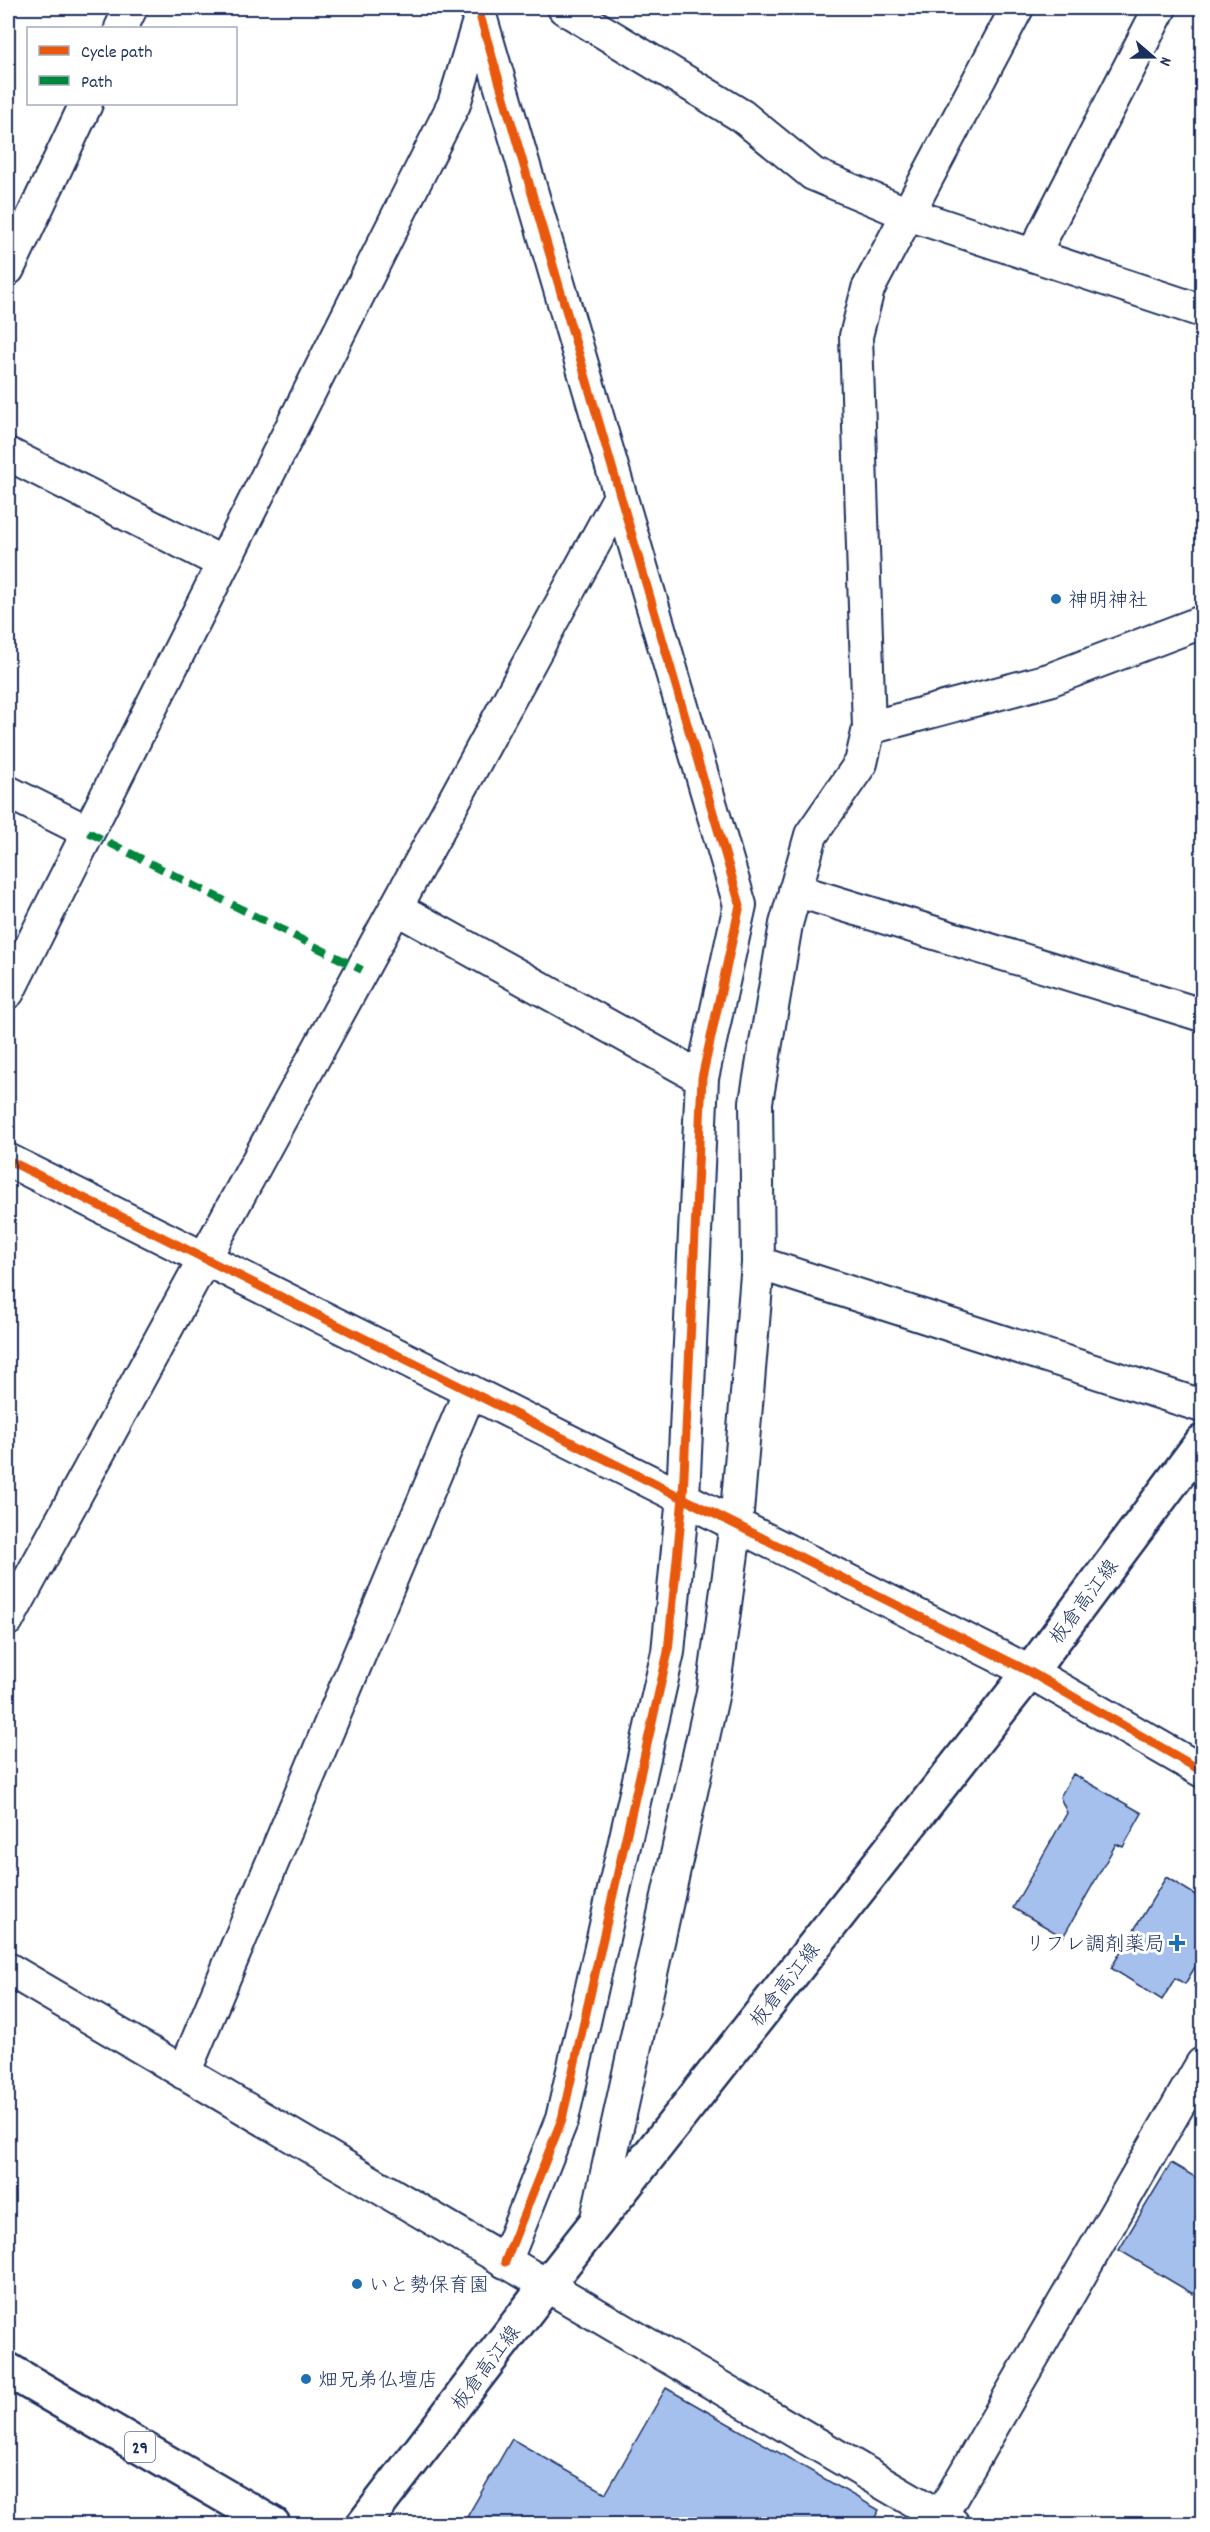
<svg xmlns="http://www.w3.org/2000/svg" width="1210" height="2532" font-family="Dekko,'Klee One',sans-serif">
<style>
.building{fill:#a5c0ed;stroke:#1b2f5e;stroke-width:1.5}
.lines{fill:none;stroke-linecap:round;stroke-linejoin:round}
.minor-casing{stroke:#1b2f5e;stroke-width:36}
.secondary-casing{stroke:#1b2f5e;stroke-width:38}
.primary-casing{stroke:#1b2f5e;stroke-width:38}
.minor{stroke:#fff;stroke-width:32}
.secondary{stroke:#fff;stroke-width:33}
.primary{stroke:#fff;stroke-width:33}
.quiet{stroke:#00873e;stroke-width:8;stroke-dasharray:15 8;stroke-linecap:butt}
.cycleway-casing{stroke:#fff;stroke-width:13}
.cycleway{stroke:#e8590c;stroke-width:9}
.poi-dot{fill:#1f6fb2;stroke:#fff;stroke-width:2}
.labels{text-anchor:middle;stroke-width:6;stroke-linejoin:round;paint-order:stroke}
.shield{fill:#fff;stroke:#5f6d8e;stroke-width:1.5}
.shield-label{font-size:18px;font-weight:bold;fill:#1b2f5e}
.poi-label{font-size:20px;fill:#1b2f5e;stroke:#fff;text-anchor:start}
.street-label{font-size:20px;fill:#1b2f5e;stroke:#fff}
</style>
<rect width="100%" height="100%" fill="#fff"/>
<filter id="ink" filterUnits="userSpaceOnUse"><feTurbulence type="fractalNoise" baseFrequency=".0167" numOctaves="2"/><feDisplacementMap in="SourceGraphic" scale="12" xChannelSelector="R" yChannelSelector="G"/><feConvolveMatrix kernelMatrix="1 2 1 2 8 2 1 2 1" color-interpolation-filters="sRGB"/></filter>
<g filter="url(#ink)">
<path class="building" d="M1073,1774L1142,1813L1123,1847L1116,1844L1063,1937L1013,1908L1067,1813L1060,1797Z
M1166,1877L1202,1899V1971L1195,1967L1185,1984L1175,1978L1162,2000L1111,1968Z
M1202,1972V1991L1194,1986Z
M1171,2163L1200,2180L1202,2175V2277L1193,2294L1119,2250Z
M666,2388L879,2510L871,2524H463L512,2439L606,2493Z"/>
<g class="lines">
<defs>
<path id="minor" d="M564,8L742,116L813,174L908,214L1202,311
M481,19L740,905L702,1078L683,1497L668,1652L562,2119L505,2262
M121,28L131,8
M1033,255L1160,8
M8,269L86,104
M8,454L223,563
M869,728L1049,680L1202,622
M8,792L88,832
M795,890L1202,1015
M396,908L702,1078
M8,992L454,104L481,14
M8,1160L1030,1672L1202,1771
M758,1263L1202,1406
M8,1619L619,498
M8,1969L953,2524
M184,2073L470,1391
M596,2223L713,1692L736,1524L758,1263L756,1102L786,924L811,835L861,763L869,728L856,336L868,289L1017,8
M940,2517L1202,2064"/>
<path id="secondary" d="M364,2524L546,2286L1030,1672L1202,1442"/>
<path id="primary" d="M8,2370L273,2524"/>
</defs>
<use href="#minor" class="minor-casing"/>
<use href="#secondary" class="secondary-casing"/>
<use href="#primary" class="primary-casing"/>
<use href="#minor" class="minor"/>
<use href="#secondary" class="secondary"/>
<use href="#primary" class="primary"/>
<path class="quiet" d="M88,832L362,970"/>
<defs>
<path id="cycleway" d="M481,19L740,905L702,1078L683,1497L668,1652L562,2119L505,2262
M8,1160L1030,1672L1202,1771"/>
</defs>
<use href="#cycleway" class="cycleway-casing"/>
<use href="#cycleway" class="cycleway"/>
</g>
</g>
<g class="poi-dot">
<circle cx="1056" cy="599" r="6"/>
<path d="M1174 1934h6v6h6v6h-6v6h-6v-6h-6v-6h6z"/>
<circle cx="357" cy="2284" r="6"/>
<circle cx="306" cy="2379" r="6"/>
</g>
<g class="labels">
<rect class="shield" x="125" y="2432" width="30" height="30" rx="4.5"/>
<g class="shield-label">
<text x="140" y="2453">29</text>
</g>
<g class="poi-label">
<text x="1068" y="606">神明神社</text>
<text x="1165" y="1950" text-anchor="end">リフレ調剤薬局</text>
<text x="369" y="2291">いと勢保育園</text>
<text x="318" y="2386">畑兄弟仏壇店</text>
</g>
<g class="street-label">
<text transform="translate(1083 1601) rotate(-53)" y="7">板倉高江線</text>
<text transform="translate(784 1984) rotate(-52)" y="7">板倉高江線</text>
<text transform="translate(485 2367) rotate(-53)" y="7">板倉高江線</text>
</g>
</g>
<rect width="1210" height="2532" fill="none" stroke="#fff" stroke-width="30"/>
<rect x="15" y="15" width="1180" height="2502" fill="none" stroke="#1b2f5e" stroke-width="2" filter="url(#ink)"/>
<rect x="27" y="27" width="210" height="78" fill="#ffffff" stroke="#a4acbf" stroke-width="1.5"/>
<rect x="39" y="46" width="30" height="9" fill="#e8590c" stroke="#a4acbf" stroke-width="1.5"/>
<text x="81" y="57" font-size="18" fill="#1b2f5e">Cycle path</text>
<rect x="39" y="76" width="30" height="9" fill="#00873e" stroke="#a4acbf" stroke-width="1.5"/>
<text x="81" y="87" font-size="18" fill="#1b2f5e">Path</text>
<g transform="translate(1153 57) rotate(110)" stroke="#ffffff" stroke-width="4.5" paint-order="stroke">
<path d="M0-4.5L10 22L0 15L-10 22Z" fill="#1b2f5e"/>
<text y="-9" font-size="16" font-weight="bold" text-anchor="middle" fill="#1b2f5e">N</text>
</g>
</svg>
